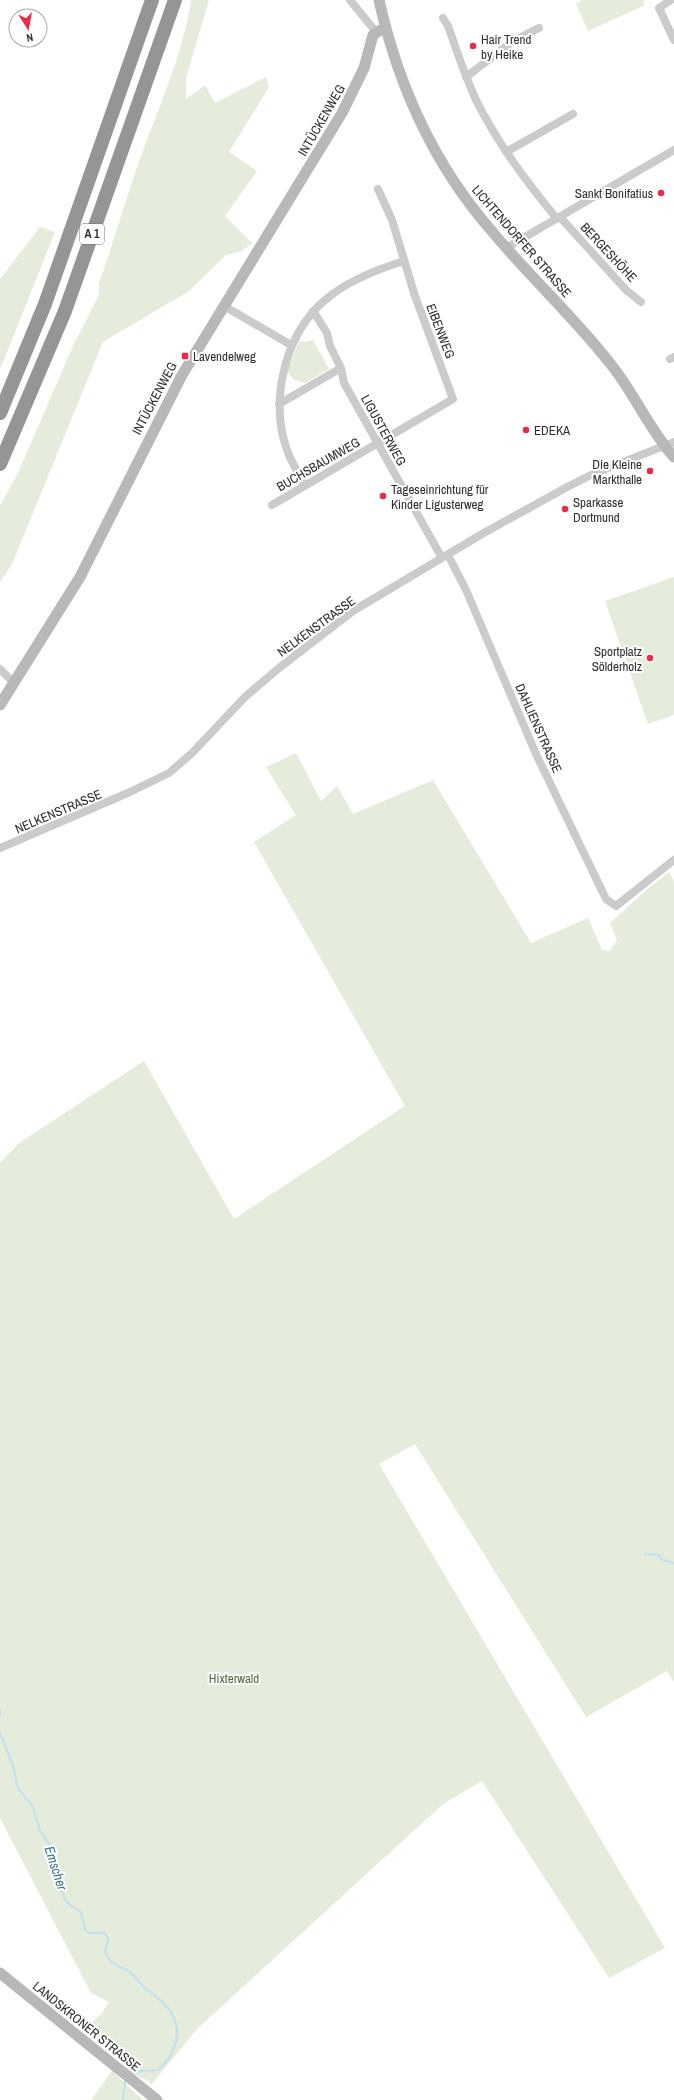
<svg xmlns="http://www.w3.org/2000/svg" width="674" height="2100" font-family="'Archivo Narrow',sans-serif">
<style>
.green{fill:#e6ecdb}
.lines{fill:none;stroke-linecap:round;stroke-linejoin:round}
.stream{stroke:#c7e1ed;stroke-width:2.5}
.street{stroke:#cbcbcb;stroke-width:8}
.secondary{stroke:#b8b8b8;stroke-width:11}
.highway{stroke:#959595;stroke-width:14}
.poi-dot{fill:#ec2948;stroke:#fff;stroke-width:1.5}
.labels{text-anchor:middle;stroke-width:4;stroke-linejoin:round;paint-order:stroke}
.shield{fill:#fff;stroke:#6d6d6d;stroke-width:1}
.shield-label{font-size:12px;font-weight:bold;fill:#2e2e2e}
.poi-label{font-size:13px;fill:#2e2e2e;stroke:#fff;text-anchor:start}
.street-label{font-size:13px;fill:#2e2e2e;stroke:#fff}
.park-label{font-size:13px;fill:#556c3a;stroke:#fff}
.water-label{font-size:14px;font-style:italic;fill:#397894;stroke:#fff}
</style>
<rect width="100%" height="100%" fill="#fff"/>
<path class="green" d="M191,0H209L186,78V99L205,85L215,103L266,77L269,87L229,152L257,171L225,216L252,243L242,251L226,255L189,291L103,342L12,564L0,582V506L18,473L73,346L99,295V283C114,242 125,200 140,159C159,106 183,55 191,0Z
M582,0H644L643,6L588,31L576,4Z
M40,227L55,232L0,370V279Z
M313,340L329,369L305,383L294,380L287,371L299,341L306,342Z
M674,577V715L648,724L605,601Z
M296,753L321,801L337,786L353,814L433,780L531,943L588,918L602,950L610,951L617,940L610,923L645,891L669,872L674,881V1682L667,1671L586,1717L415,1444L379,1464L665,1948L609,1978L482,1781L443,1804L198,2028L151,2085L148,2080C127,2075 123,2062 110,2048C104,2040 94,2034 86,2028L102,2013L109,2002L91,1993L0,1818V1163L19,1143L144,1061L234,1219L405,1106L254,842L296,815L266,767Z
M112,2071L143,2100H91Z"/>
<g class="lines">
<path class="stream" d="M645,1554L659,1555L662,1560L674,1563
M0,1711V1716
M0,1733L13,1766L18,1788L33,1807L40,1831L52,1848L64,1898L70,1905L81,1912L85,1930L90,1933H105L108,1939L105,1951C109,1964 116,1965 127,1970C134,1974 138,1982 144,1987C152,1994 161,2000 168,2008C185,2029 176,2054 158,2070L141,2071L133,2074
M123,2100L125,2082"/>
<path class="street" d="M350,0L376,32
M671,0L659,8L674,40
M443,18L448,26C457,51 465,76 476,100C498,144 526,181 557,219
M466,77L513,41L539,28
M506,152L573,114
M560,217L626,290L641,302
M506,248L674,150
M224,306L291,345
M313,311L327,333L330,346L341,368L344,383L442,558
M670,359L674,357
M279,404L341,368
M305,485C298,473 290,460 286,447C278,423 278,399 283,375C297,307 342,280 404,261
M272,505L453,399L415,296L392,220L378,189
M448,555L466,590L536,754L606,899L616,906L674,860
M0,669L14,683
M0,848L130,792L169,773L192,753L245,697L279,668L353,611L482,534L569,486L593,474L674,442"/>
<path class="secondary" d="M379,0C398,85 433,163 490,229C528,275 572,315 609,362C634,392 648,428 674,457
M0,705L80,577L182,375L342,113L364,68L373,35L385,27
M0,1973L157,2100"/>
<path class="highway" d="M0,413L45,304L152,0
M0,464L65,311L175,0"/>
</g>
<g class="poi-dot">
<circle cx="473" cy="46" r="4"/>
<circle cx="661" cy="193" r="4"/>
<rect x="181" y="352" width="8" height="8" rx="2"/>
<circle cx="526" cy="430" r="4"/>
<circle cx="650" cy="471" r="4"/>
<circle cx="383" cy="496" r="4"/>
<circle cx="565" cy="509" r="4"/>
<circle cx="650" cy="658" r="4"/>
</g>
<g class="labels">
<rect class="shield" x="80" y="224" width="24" height="20" rx="3"/>
<g class="shield-label">
<text x="92" y="238">A 1</text>
</g>
<g class="poi-label">
<text x="481" y="44">Hair Trend<tspan x="481" dy="15">by Heike</tspan></text>
<text x="653" y="198" text-anchor="end">Sankt Bonifatius</text>
<text x="193" y="361">Lavendelweg</text>
<text x="534" y="435">EDEKA</text>
<text x="642" y="469" text-anchor="end">Die Kleine<tspan x="642" dy="15">Markthalle</tspan></text>
<text x="391" y="494">Tageseinrichtung für<tspan x="391" dy="15">Kinder Ligusterweg</tspan></text>
<text x="573" y="507">Sparkasse<tspan x="573" dy="15">Dortmund</tspan></text>
<text x="642" y="656" text-anchor="end">Sportplatz<tspan x="642" dy="15">Sölderholz</tspan></text>
</g>
<g class="street-label">
<text transform="translate(321 120) rotate(-60)" y="5">INTÜCKENWEG</text>
<text transform="translate(522 241) rotate(49)" y="5">LICHTENDORFER STRASSE</text>
<text transform="translate(609 252) rotate(47)" y="5">BERGESHÖHE</text>
<text transform="translate(441 331) rotate(69)" y="5">EIBENWEG</text>
<text transform="translate(154 398) rotate(-62)" y="5">INTÜCKENWEG</text>
<text transform="translate(384 430) rotate(61)" y="5">LIGUSTERWEG</text>
<text transform="translate(318 464) rotate(-30)" y="5">BUCHSBAUMWEG</text>
<text transform="translate(316 626) rotate(-36)" y="5">NELKENSTRASSE</text>
<text transform="translate(539 728) rotate(66)" y="5">DAHLIENSTRASSE</text>
<text transform="translate(58 811) rotate(-23)" y="5">NELKENSTRASSE</text>
<text transform="translate(87 2026) rotate(39)" y="5">LANDSKRONER STRASSE</text>
</g>
<g class="park-label">
<text x="234" y="1683">Hixterwald</text>
</g>
<g class="water-label">
<text transform="translate(56 1868) rotate(72)" y="5">Emscher</text>
</g>
</g>
<g transform="translate(28 28) rotate(169)"><circle r="19" fill="#ffffff" stroke="#ababab"/>
<path d="M0-3L7 15L0 10L-7 15Z" fill="#ec2948"/>
<text y="-6" font-size="11" font-weight="bold" text-anchor="middle" fill="#2e2e2e">N</text>
</g>
</svg>
